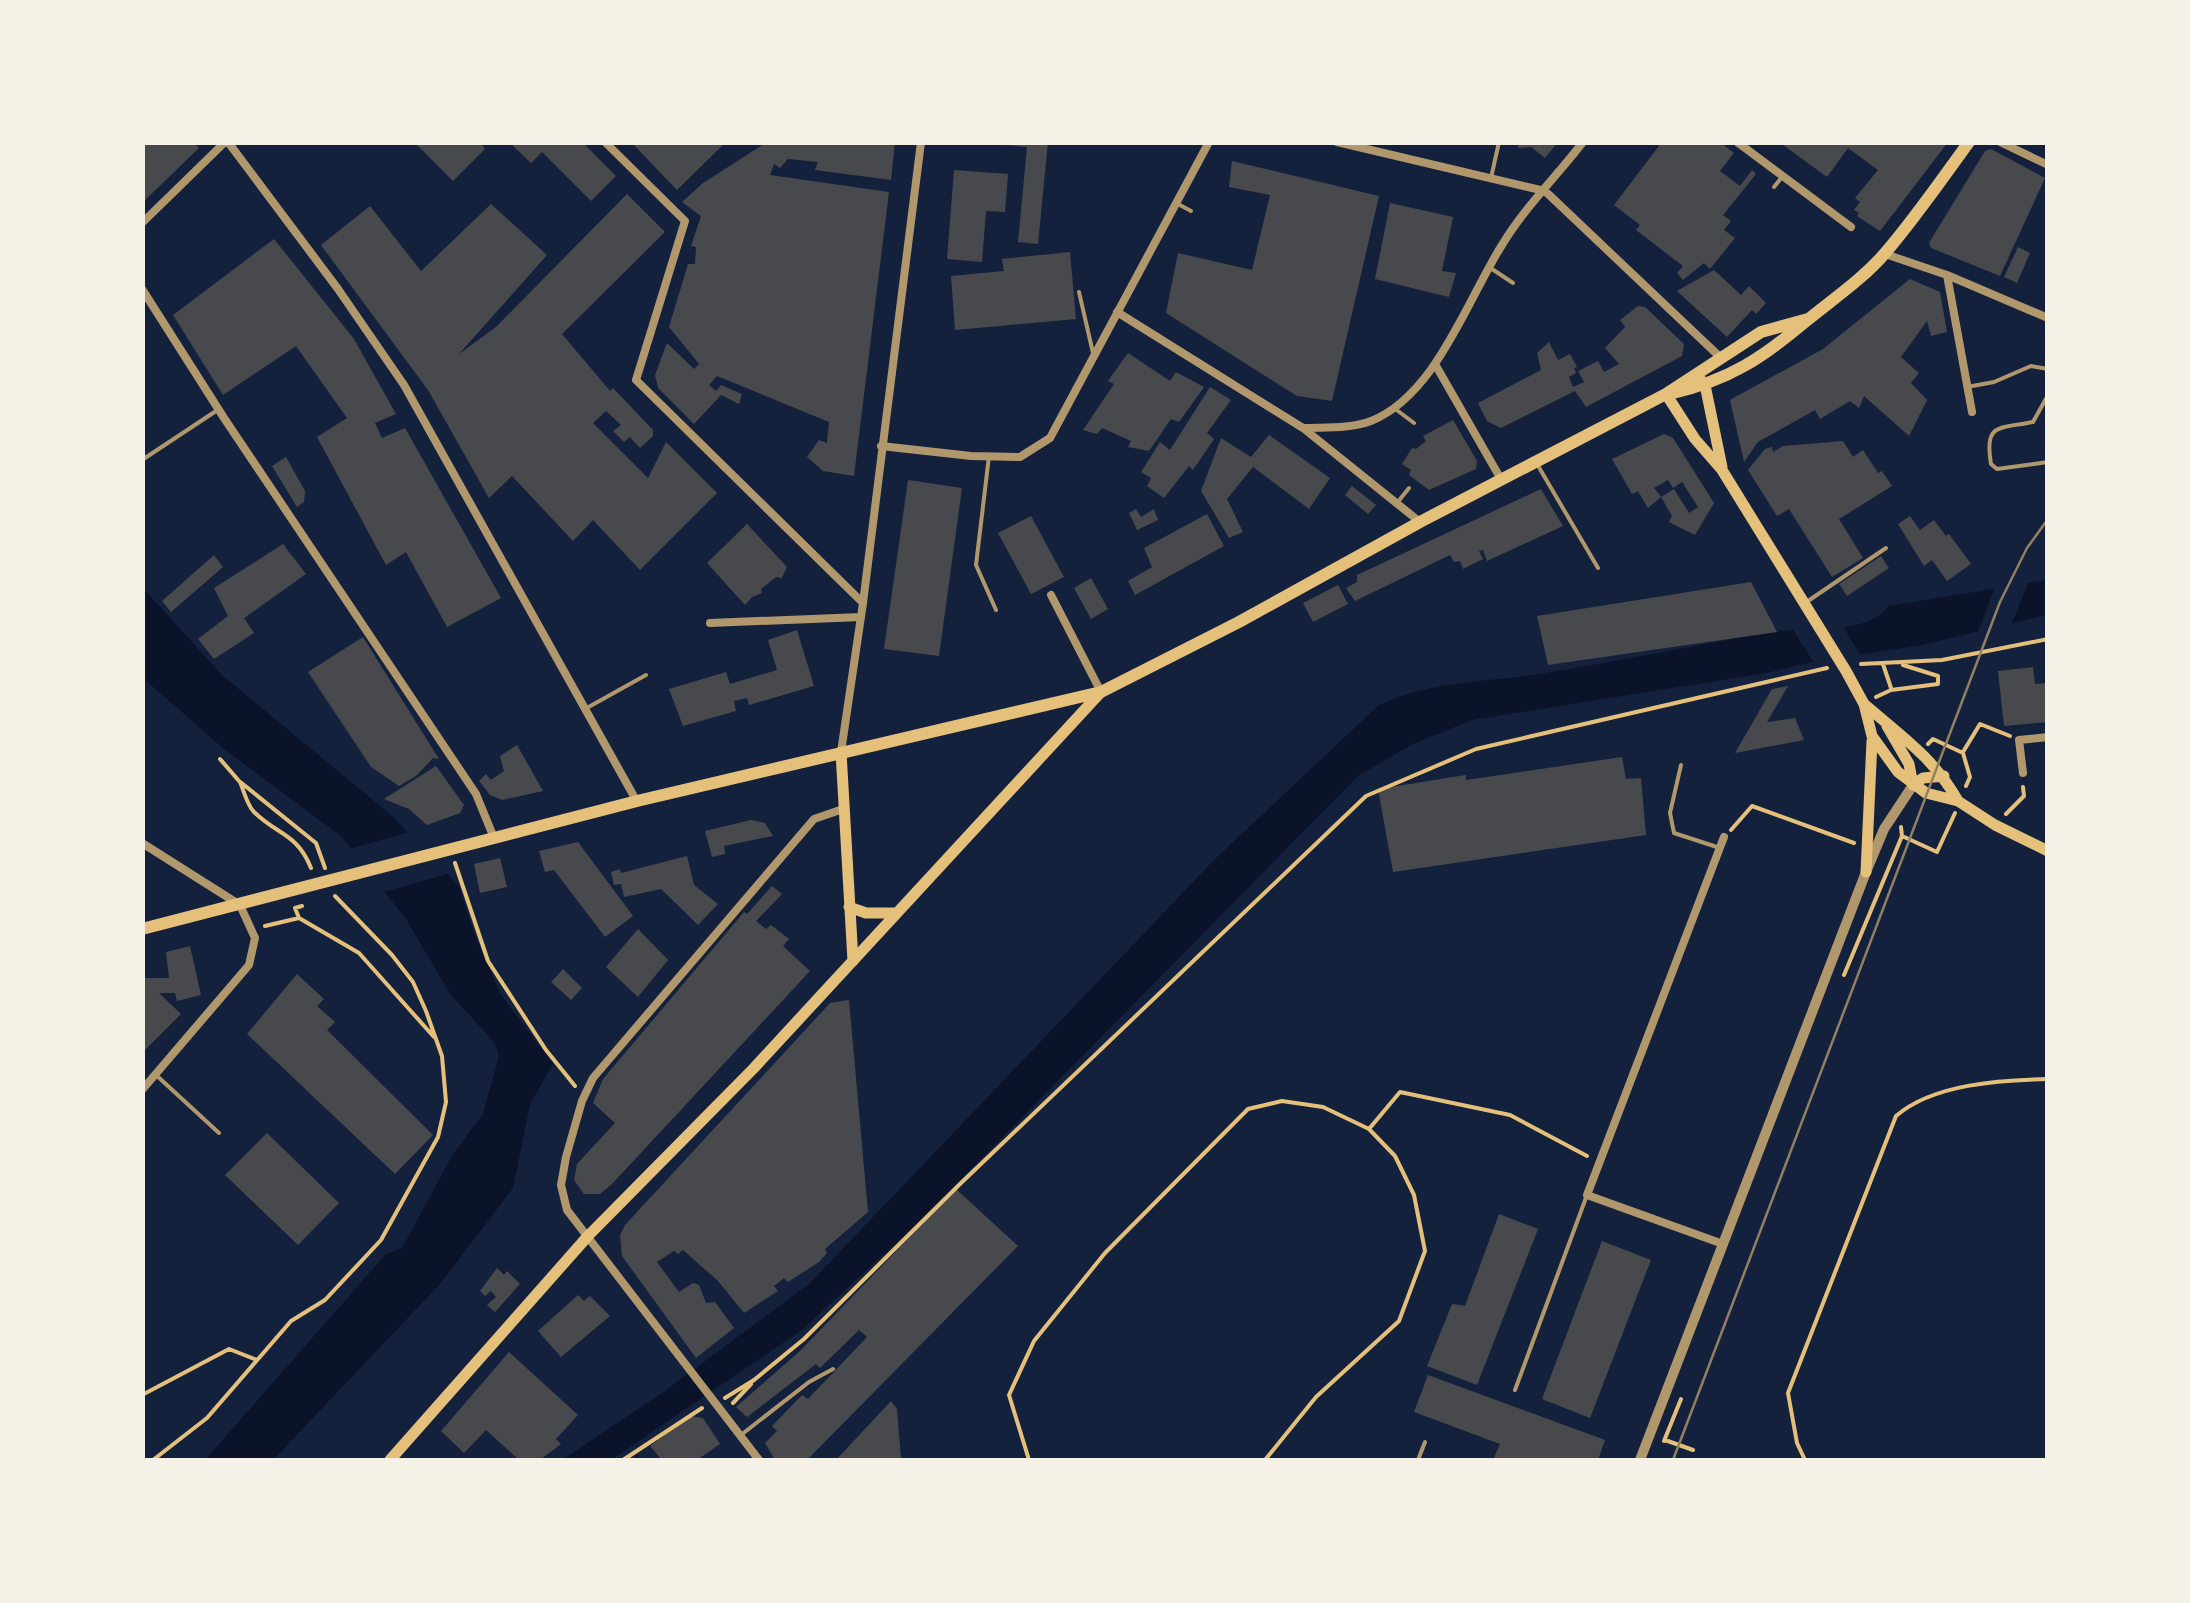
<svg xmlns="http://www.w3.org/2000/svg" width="2190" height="1603" font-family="'Asap Condensed',sans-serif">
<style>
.water{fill:#0b132b}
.pier{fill:#14213d}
.building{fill:#48494c}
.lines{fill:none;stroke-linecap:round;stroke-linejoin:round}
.path{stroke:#e5c07b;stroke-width:4}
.service{stroke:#b1986c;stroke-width:4}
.minor{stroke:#b1986c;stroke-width:8}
.tertiary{stroke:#b1986c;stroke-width:10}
.secondary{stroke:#e5c07b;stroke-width:11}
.primary{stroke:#e5c07b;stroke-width:12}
.tram{stroke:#918062;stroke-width:2.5}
</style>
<rect width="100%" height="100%" fill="#14213d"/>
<path class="water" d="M2047,580V615L1922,645L1813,662L1766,673L1472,720L1413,744L1358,776L926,1215L802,1330L611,1460H562L665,1391L810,1283L1216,858L1379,705C1428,681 1491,682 1545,673C1626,660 1706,642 1788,630C1822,626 1864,635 1889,606Z
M142,587L222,675L391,815L459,886L474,933L501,995L553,1064L530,1104L513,1188L441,1283L273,1460H205L386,1254L402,1248L453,1154L483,1114L499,1056L494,1042L451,995L406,919L341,836L224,749L143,678Z"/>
<path class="pier" d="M2030,578L2010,628L1976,637L1997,582Z
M1840,622L1863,659L1816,666L1790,625Z
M413,831L451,873L380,893L346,850Z"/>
<path class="building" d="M142,142H193L199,148L142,203Z
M414,142H485L482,145L485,149L453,181Z
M517,142H582L616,176L591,201L542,152L531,163L513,146Z
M631,142H726L677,190Z
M767,142H895L891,180L815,170L818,162L788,159L780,168L774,164L770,175L889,192L854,476L823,471L807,457L819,440L827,443L829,422L717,376L709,385L716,391L721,385L742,394L739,404L721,395L694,424L658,388L655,375L667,343L694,369L699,364L669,327L688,264H695L696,247L691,246L701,216L682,202L703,183Z
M1007,142H1048L1038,244L1018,242L1027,147L1007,145Z
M1518,142H1558L1545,158L1531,147L1518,148Z
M1662,142H1720L1734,153L1720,171L1740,186L1752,170L1756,174L1723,215L1731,221L1724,230L1735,238L1710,269L1704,263L1683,280L1677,273L1683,266L1636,230L1640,225L1614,205Z
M1779,142H1948L1880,231L1857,216L1859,213L1854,210L1860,202L1855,198L1878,170L1848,148L1827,177Z
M1991,149L2045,178L2000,276L1931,248L1929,243L1985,151Z
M1232,161L1379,196L1332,401L1297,396L1166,313L1178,253L1252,270L1270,195L1229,187Z
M954,170L1008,174L1005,212L986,211L982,262L947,259Z
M627,194L665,232L562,334L610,391L613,388L653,430V436L640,448L630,437L624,442L613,431L621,425L606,411L593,423L648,478L666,442L717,493L640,570L593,520L573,541L512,476L489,498L428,390L321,245L370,206L421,271L491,204L547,255L459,354L496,327Z
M1390,203L1453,217L1442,271L1456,273L1449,297L1375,279Z
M274,239L354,339L396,414L375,423L382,438L405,428L501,598L447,627L406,552L386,565L317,437L347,418L296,346L223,395L173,315Z
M2018,247L2030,253L2017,283L2004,277Z
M1070,252L1076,319L955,330L951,276L1004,271L1002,259Z
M1714,270L1741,295L1749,286L1766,303L1756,314L1752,310L1727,337L1677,291Z
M1910,279L1940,292L1947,332L1931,336L1927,321L1901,357L1919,373L1911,383L1927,400L1909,436L1864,396L1859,408L1850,401L1820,419L1815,410L1758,442L1744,462L1730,400L1823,349Z
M1638,306L1645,307L1684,344L1682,356L1586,407L1575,391L1501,428L1487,421L1478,403L1541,370L1537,353L1549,342L1558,360L1570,354L1577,367L1574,368L1576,373L1569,377L1573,387L1584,382L1578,371L1598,361L1604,372L1619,364L1605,348L1625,327L1620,320Z
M1128,353L1170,381L1176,372L1204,387L1179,422L1171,419L1149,451L1128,447L1131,441L1102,428L1097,434L1083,430L1114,384L1108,381Z
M1210,387L1231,400L1207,433L1214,439L1193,470L1189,466L1164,498L1147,486L1151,478L1141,472L1160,442L1170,450Z
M1453,420L1477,461L1476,469L1429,490L1409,475L1411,470L1402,464L1412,448L1416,449L1426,441L1423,436Z
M1664,434L1673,438L1714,503L1695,535L1669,522L1672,516L1661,497L1674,489L1689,513L1698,507L1682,482L1673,488L1668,480L1654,488L1661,497L1648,508L1638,491L1632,494L1612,459Z
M1269,435L1330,478L1309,509L1253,467L1227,499L1243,532L1229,538L1201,491L1221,438L1251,457Z
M1843,441L1853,457L1863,450L1878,473L1882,471L1892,486L1839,519L1863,558L1832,577L1789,509L1777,516L1748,470L1765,449L1772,447L1773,452L1783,446Z
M286,457L305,491L304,502L297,507L272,466Z
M908,480L962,488L939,656L884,649Z
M1352,486L1376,505L1368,514L1345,495Z
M1541,489L1563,526L1487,561L1483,550L1479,551L1483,559L1463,569L1460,561L1454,562L1450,555L1355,601L1346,588L1357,582V575Z
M1136,509L1141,517L1154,509L1158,520L1137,530L1129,513Z
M1207,514L1224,546L1135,595L1128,581L1152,567L1144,548Z
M1031,516L1064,577L1031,594L998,533Z
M1910,516L1920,530L1934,520L1946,536L1949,534L1971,564L1947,581L1932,560L1924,566L1898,524Z
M747,524L787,567L782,578L776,577L761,589L762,593L752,597L745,605L707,563Z
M283,544L306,574L244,618L254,633L214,659L198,639L228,616L214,588Z
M214,555L223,567L171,612L162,601Z
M1881,556L1889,568L1847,596L1839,584Z
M1091,578L1108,609L1091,619L1074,588Z
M1751,582L1777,632L1548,665L1537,616Z
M1338,585L1348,604L1313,622L1303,603Z
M797,630L814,686L749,705L747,698L734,701L736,711L683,726L669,689L726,672L730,684L777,670L768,640Z
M363,637L439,759L433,758L416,776L399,786L371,767L308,672Z
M2033,667L2035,684L2048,683V722L2004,726L1998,671Z
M1788,686L1767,722L1795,718L1804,740L1735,753L1772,689Z
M517,745L543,791L502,800L490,795L479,781L486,774L491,780L504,771L500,756Z
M1622,757L1626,779L1641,778L1646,835L1393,872L1378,789L1466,775V780Z
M436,766L464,805L460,813L427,825L409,809L384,799Z
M751,820L765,823L773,836L724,846L725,854L712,857L705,831Z
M578,842L633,916L605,937L554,870L545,872L539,851Z
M687,856L694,885L718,904L698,925L661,889L624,897L621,884L614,885L611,872L620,869L621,873Z
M500,858L507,887L480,893L474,864Z
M772,886L782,894L756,921L766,929L771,925L789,939L783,946L810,971L612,1184L600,1194H584L574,1180L577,1164L615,1123L593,1103L603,1079L744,912L747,914Z
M638,929L668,960L638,997L606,967Z
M190,946L201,995L177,1001L175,993H159L181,1014L142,1053V978H169L166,952Z
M563,969L582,988L571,1000L551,982Z
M297,974L324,999L317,1006L335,1022L327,1030L433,1135L395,1174L247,1034Z
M849,1000L868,1212L825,1249L827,1253L819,1262L788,1282L784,1278L774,1286L778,1291L744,1313L718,1281L683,1250L678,1254L674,1251L657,1262L679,1292L693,1283L699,1285L706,1303L715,1302L734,1328L696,1358L622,1256L620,1235L625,1225L830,1003Z
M267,1133L339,1203L298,1245L225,1175Z
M956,1189L1018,1246L807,1460H775L765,1443L777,1431L772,1426L802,1395L808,1399L867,1337L859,1330L820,1368L816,1364L747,1417L736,1407L800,1351Z
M1499,1214L1538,1229L1477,1385L1427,1366L1452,1304L1465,1306Z
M1602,1241L1651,1260L1590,1418L1542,1399Z
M497,1268L504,1275L507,1271L520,1284L495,1312L487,1305L496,1297L491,1291L485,1296L480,1291Z
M578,1295L584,1301L590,1296L610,1316L561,1357L538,1331Z
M509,1352L578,1415L556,1439L561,1444L540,1460H519L486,1430L464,1453L441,1431Z
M1428,1375L1605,1440L1598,1460H1493L1500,1444L1414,1412Z
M891,1401L897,1409L901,1460H836Z
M690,1416L703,1418L720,1444L697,1460H662L650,1446Z"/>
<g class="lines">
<path class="path" d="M1861,664L1942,660L2048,639
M1883,664L1891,688
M1876,697L1891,690L1938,684V676L1903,665
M1928,744L1933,739L1963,753L1970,777L1966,786
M1963,752L1980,724L2010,736
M220,759L239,781L316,843L325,868
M240,782C244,791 247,805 254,812C277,835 297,833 311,868
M2006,814L2024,796L2023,787
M1901,827L1902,836L1937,852L1955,813
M1731,830L1752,806L1854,843
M455,863L488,961L546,1050L575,1086
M302,906L295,908L299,918L359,953L434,1037
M265,926L299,918
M1844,975L1902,836
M142,1395L229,1349L257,1360
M725,1398L754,1380L804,1339L961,1183L1366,796L1476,749L1827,668
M733,1403L751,1384
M1665,1440L1693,1450
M1664,1441L1681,1399
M153,1460L207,1418L291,1321L325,1300L381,1240L438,1137L446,1102L442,1056L426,1011L413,982L392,955L335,896
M623,1460L702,1408
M1029,1460L1009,1395L1034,1341L1105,1253L1248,1109L1282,1101L1323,1107L1369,1129
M1265,1460L1316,1397L1399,1321L1425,1251L1414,1195L1395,1156L1369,1129L1400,1092L1510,1115L1587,1156
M1805,1460L1797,1443L1788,1393L1896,1116C1933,1084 2000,1080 2048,1079"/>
<path class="service" d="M1491,178L1499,142
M1774,187L1782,177
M1178,204L1191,211
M1492,269L1513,283
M1079,292L1093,353
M1967,387L1994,382L2031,366L2048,369
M2048,395L2033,422C1998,429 1984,423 1991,464L1997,469L2048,462
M1394,408L1414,423
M989,456L976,565L996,610
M142,460L219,409
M1537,464L1598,568
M1397,503L1409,488
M1808,601L1886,548
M585,709L646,675
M1681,765L1670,813L1674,833L1720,848
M156,1075L219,1133
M1515,1390L1587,1195
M741,1435L809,1382L833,1369
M1418,1460L1425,1442"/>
<path class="minor" d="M228,142L338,289L404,385L636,800
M605,142L685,221L636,380L863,603
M1337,142L1545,191L1720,357
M1737,142L1851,227
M2000,142L2048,165
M142,223L225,142
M1885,254L1947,275L2048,318
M1947,275L1972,412
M142,289L224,418L476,794L494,838
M1117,312L1303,428L1420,522
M1435,364L1502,481
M1303,428C1325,427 1350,429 1371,421C1436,395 1467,300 1502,245C1524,208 1557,176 1583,142
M881,446L971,456L1020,457L1050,438L1209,142
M1051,595L1101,692
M710,623L861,617
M841,752L863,603L921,142
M2023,773L2019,740L2048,737
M142,843L240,905L255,938L249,965L142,1090
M1723,1244L1587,1195L1724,837
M759,1460L567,1210L561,1185L566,1157L582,1101L593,1078L814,819L843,809"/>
<path class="tertiary" d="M1640,1460L1866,872L1884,829L1913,785"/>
<path class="secondary" d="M1700,379L1705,385L1722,467
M1666,394L1695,439L1722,470L1846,671L1864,704L1872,736L1898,772L1926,793L1958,801L1995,825L2048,851
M1864,704C1900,735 1934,758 1958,801
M1887,726L1909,764L1913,785
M841,752L853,961
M1913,785L1923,778L1944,776
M1866,872L1872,741
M849,907L866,913H897
M390,1460L588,1236L753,1069L1101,692"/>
<path class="primary" d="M1673,393C1729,380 1762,358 1805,322C1833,299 1863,279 1886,252C1916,217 1942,179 1969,142
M142,929L637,801L1101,692L1239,622L1420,522L1666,394L1761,332L1808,319"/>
<path class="tram" d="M1673,1460L2000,602L2027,548L2048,519"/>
</g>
<rect width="2190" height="1603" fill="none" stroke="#f6f1e7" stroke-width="290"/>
</svg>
